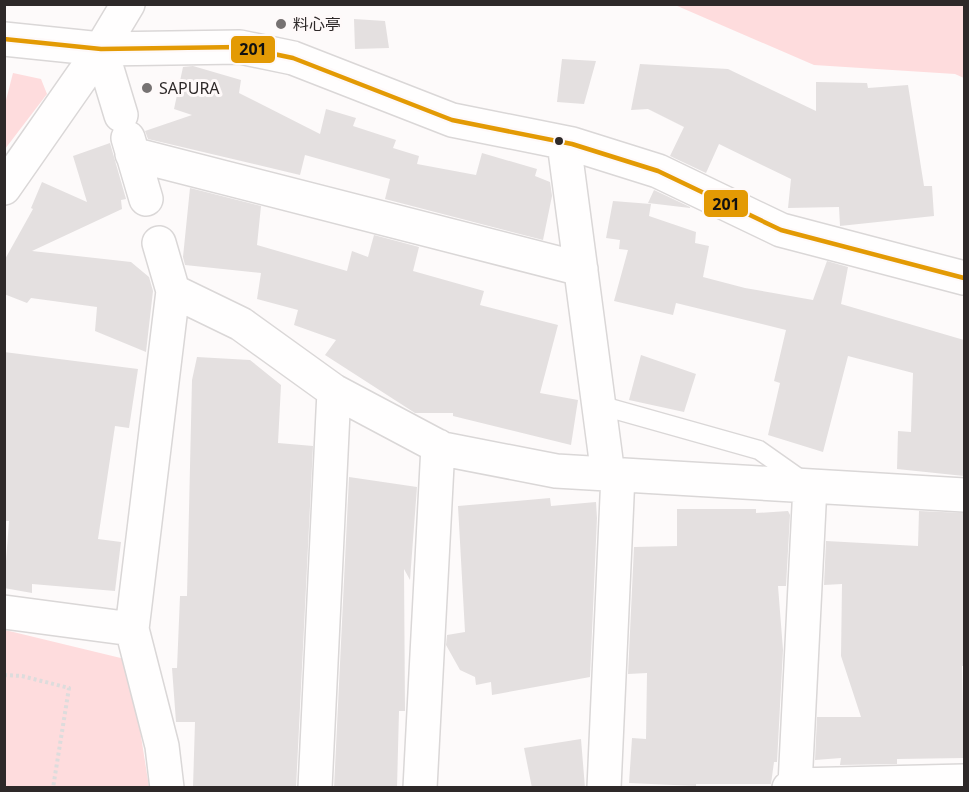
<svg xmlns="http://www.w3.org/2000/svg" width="969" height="792" font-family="'Noto Sans','Noto Sans JP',sans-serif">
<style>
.green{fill:#fedcdd}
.building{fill:#e4e0e0}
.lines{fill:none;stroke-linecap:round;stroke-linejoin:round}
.service-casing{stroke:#dad7d7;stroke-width:21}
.minor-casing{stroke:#dad7d7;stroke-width:36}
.path{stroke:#dddcdc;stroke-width:4;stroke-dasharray:3 3;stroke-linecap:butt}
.service{stroke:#fffefe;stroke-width:18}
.minor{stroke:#fffefe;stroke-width:33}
.bus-1-casing{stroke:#fef9f9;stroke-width:9}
.bus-1{stroke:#e39a04;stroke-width:4.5}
.poi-dot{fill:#767272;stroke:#fef9f9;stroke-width:2}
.bus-dot{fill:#2e2929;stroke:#fef9f9;stroke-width:2}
.labels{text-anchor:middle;stroke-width:6;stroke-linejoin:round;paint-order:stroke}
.poi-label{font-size:16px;fill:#2e2929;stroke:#fef9f9;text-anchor:start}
.line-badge{stroke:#fef9f9;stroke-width:2}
.pale-badge-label{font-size:16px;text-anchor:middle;font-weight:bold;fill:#111}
</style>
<rect width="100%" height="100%" fill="#fdfafa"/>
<path class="green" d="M675,5H964V78L955,74L814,65Z
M13,73L41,79L47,94L5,149V104Z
M5,630L129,660L149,787L5,788Z"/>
<path class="building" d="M354,19L385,21L389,48L355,49Z
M562,59L596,61L584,104L557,102Z
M640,64L728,69L816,111V82L867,83L868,88L908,85L924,186H932L934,216L840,226L839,207L788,208L791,179L719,144L706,173L670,156L684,127L648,109L631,110Z
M193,66L241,80L239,93L320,134L326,109L356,118L353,126L396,140L393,148L419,156L417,164L476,175L482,153L537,169L535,176L550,182L552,196L543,240L385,199L390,179L305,155L300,175L148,139L145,131L192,115L174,109L183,67Z
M110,143L126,199L121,200L122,209L32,251L131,262L149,277L153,291L146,352L95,331L97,307L31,298L27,303L4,294V261L33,209L31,208L42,182L87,202L73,156Z
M190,188L261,206L257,245L347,271L352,251L368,257L374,235L419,247L413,271L484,291L480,305L558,325L540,393L578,400L571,445L453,416V413H415L325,355L336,340L294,325L298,310L257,299L261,273L185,265L183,257Z
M654,190L690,207V208L648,203Z
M613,201L651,204L649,216L696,232L695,243L709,246L703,277L745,288L813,300L827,261L848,267L841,304L964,340V476L897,469L898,431L911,432L913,373L848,356L823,452L768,435L780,383L774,381L786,330L676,303L673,315L614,301L628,250L619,249L620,240L606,238Z
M4,352L138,369L129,428L115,426L98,539L121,542L115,591L32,584V593L4,588L9,521H4Z
M641,355L696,374L684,412L629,400Z
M197,357L250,360L281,385L278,443L313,446L296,788L193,787L195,722H176L172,668H177L180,596H187L192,380Z
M349,477L417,487L410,580L404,569L405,711H399L397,788H334Z
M550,498L551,506L596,502L597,518L590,677L492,695L491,682L476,685L475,677L460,670L446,645L447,635L465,632L458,506Z
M677,509H756V513L788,511L790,515L786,586H778L783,650L777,762H774L771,784H696V786L629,783L632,738L646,739L647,673L628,674L634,547L677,546Z
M919,511L964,513V666H962L964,758L897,759V764L840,765L841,758L815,760L817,717H861L841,656L842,584L824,585L826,541L918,546Z
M581,739L585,788H532L524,748Z"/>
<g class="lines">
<defs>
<path id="service" d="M599,405L759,450L803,481"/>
<path id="minor" d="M4,39L101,49L240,47L293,58L452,120L572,144L658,171L781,230L964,278
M101,49L121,115
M128,138L146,199
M564,143L608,475
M132,154L581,269
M4,188L101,49L128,4
M159,243L173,291L132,629L162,746L167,788
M173,291L241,324L334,391L443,449L556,471L964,495
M4,612L132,629
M795,785L810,486
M315,788L334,391
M420,788L438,446
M604,788L618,475
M789,788L795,785L964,781"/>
</defs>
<use href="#service" class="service-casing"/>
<use href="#minor" class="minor-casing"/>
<path class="path" d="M4,675L22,676L69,688L53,788"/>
<use href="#service" class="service"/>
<use href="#minor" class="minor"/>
<defs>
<path id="bus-1" d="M4,39L101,49L240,47L293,58L452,120L572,144L658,171L781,230L964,278"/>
</defs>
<use href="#bus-1" class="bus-1-casing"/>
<use href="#bus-1" class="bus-1"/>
</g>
<g class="poi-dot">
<circle cx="281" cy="24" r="6"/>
<circle cx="147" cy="88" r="6"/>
</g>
<circle class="bus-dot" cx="559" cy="141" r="5"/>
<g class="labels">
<g class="poi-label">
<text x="293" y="30">料心亭</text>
<text x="159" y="94">SAPURA</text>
</g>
</g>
<g class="line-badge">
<rect x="230" y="35" width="46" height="29" rx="6" fill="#e39a04"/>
<rect x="703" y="189" width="46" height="29" rx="6" fill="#e39a04"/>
</g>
<g class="pale-badge-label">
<text x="253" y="55">201</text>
<text x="726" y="210">201</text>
</g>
<rect width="969" height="792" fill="none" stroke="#2e2929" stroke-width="12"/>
</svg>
